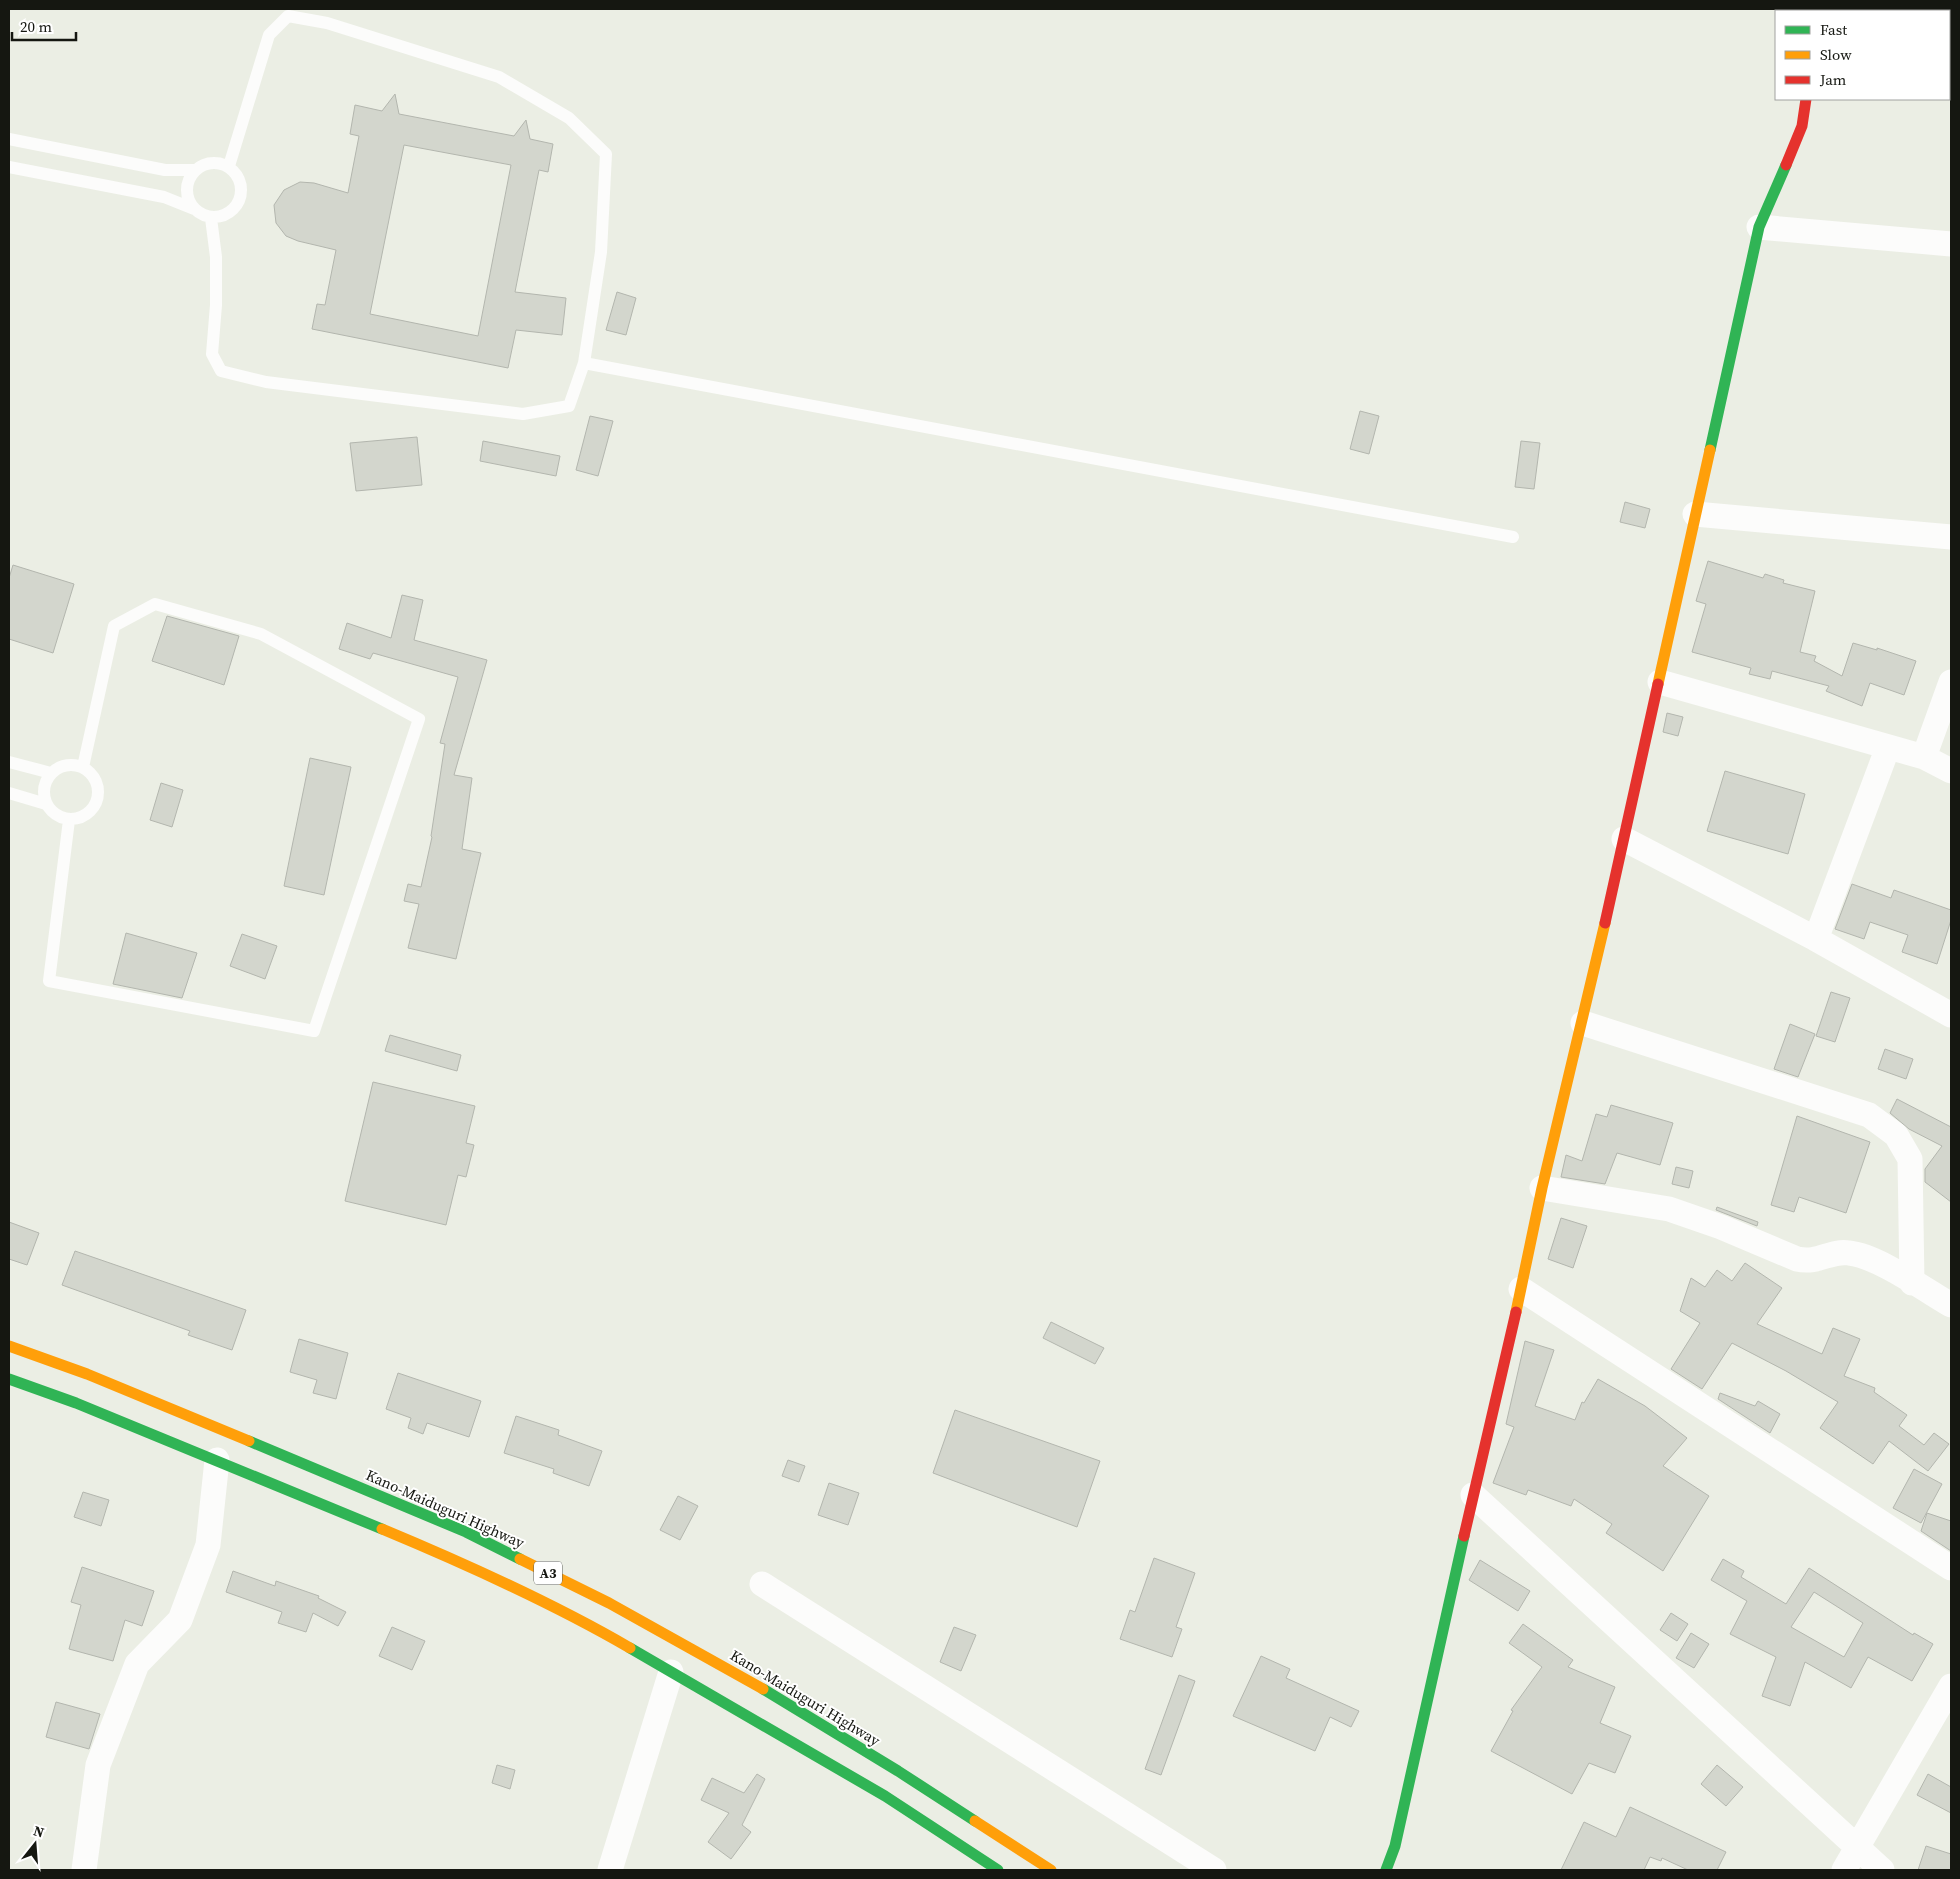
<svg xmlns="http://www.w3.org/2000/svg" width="1960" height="1879" font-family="'Source Serif 4',serif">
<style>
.building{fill:#d3d6cd;stroke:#b3b6ae;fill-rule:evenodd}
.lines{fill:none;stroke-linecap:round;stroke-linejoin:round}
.lane{stroke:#fcfcfb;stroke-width:12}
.street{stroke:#fcfcfb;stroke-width:25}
.fast{stroke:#30b455;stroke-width:11}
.slow{stroke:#ff9f0a;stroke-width:11}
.jam{stroke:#e5322d;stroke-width:11}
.labels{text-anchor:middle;stroke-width:4;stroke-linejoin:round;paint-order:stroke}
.shield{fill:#fff;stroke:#5b5d58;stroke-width:1}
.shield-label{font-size:14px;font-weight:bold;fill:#151711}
.street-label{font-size:15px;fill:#151711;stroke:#fff}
</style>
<rect width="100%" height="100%" fill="#ebeee4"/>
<path class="building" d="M395,94L399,114L514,136L526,120L530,139L553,144L548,172L539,170L515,292L566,298L562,335L516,330L508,368L312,329L317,304L325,305L336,250L298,241L286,236L276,223L274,205L284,190L300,182L314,183L348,193L359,136L350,134L355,105L382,111ZM404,145L511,165L478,336L370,314Z
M617,292L636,298L626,335L606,330Z
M1360,411L1379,416L1369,454L1350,449Z
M590,416L613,421L598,476L576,470Z
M417,437L422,485L356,491L350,443Z
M483,441L560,456L556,476L480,461Z
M1521,441L1540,443L1534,489L1515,487Z
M1625,502L1650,509L1645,528L1620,522Z
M1708,561L1763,578L1765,574L1784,580L1783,583L1815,591L1800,652L1816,656L1814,661L1842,676L1853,643L1877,650V648L1916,661L1904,695L1870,683L1862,706L1826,691L1829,686L1772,671L1770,679L1749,674L1751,668L1692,652L1706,604L1696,601Z
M13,565L74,584L53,653L9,639V578Z
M402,595L423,600L414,640L487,660L454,775L472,778L462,849L481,853L456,959L408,948L419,904L404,901L408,884L421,887L432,837L431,836L445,744L440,743L458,677L373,653L370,659L339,649L347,623L391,638Z
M167,616L239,636L224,685L152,661Z
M1667,713L1683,717L1678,736L1663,732Z
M310,758L351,767L324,895L284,886Z
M1725,771L1805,794L1788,854L1707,831Z
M161,783L183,790L172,827L150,820Z
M1852,884L1891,898L1894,890L1951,910V920L1937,964L1902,952L1908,935L1870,922L1864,939L1835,929Z
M126,933L197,953L182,998L113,984Z
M242,934L277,946L265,979L230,966Z
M1831,992L1850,998L1835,1042L1816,1036Z
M1790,1024L1815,1034L1798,1077L1774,1069Z
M390,1035L461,1055L457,1071L385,1051Z
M1885,1049L1913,1059L1906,1079L1878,1069Z
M373,1082L475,1106L466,1143L474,1145L466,1177L458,1175L446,1225L345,1201Z
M1897,1099L1951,1127V1202L1925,1182V1169L1942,1146L1909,1129L1890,1113Z
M1611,1105L1673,1123L1660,1165L1617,1153L1605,1184L1561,1177L1566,1155L1582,1161L1596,1114L1607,1117Z
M1797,1116L1870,1142L1846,1213L1799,1197L1794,1212L1771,1205Z
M1676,1167L1693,1171L1689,1188L1672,1184Z
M1717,1207L1758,1222L1757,1226L1716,1210Z
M1561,1218L1587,1226L1573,1268L1548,1259Z
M9,1222L39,1233L27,1265L9,1259Z
M75,1251L246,1310L232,1350L188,1335L190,1331L62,1285Z
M1745,1263L1782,1288L1757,1324L1822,1354L1833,1328L1860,1339L1844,1376L1875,1388L1874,1392L1907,1415L1899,1426L1924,1445L1934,1433L1949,1444L1928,1471L1889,1441L1873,1464L1820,1428L1838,1402L1786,1371L1732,1343L1702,1389L1671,1369L1700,1323L1680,1311L1691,1278L1705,1287L1717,1270L1732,1281Z
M1051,1322L1104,1348L1095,1364L1043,1338Z
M299,1339L348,1353L336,1399L313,1393L317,1380L290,1372Z
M1525,1341L1554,1350L1535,1406L1575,1420L1582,1402L1584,1403L1598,1379L1645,1406L1687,1438L1663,1466L1709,1496L1663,1571L1606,1533L1612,1524L1574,1499L1571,1506L1528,1490L1526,1495L1493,1483L1514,1427L1506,1424Z
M398,1373L481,1401L469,1437L427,1423L423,1434L408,1428L411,1418L386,1409Z
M1720,1393L1755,1406L1758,1401L1780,1414L1770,1433L1718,1399Z
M955,1410L1100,1461L1077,1527L933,1473Z
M516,1416L559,1430L558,1435L602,1451L589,1486L553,1473L554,1469L504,1453Z
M788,1460L805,1466L799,1482L782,1476Z
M1914,1469L1942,1484L1921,1523L1893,1508Z
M829,1483L859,1493L848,1525L818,1515Z
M83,1492L109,1500L101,1526L74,1517Z
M678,1496L698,1506L680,1540L660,1530Z
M1927,1513L1951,1521V1551L1921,1531Z
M1154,1558L1195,1573L1176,1627L1182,1629L1172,1657L1120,1639L1130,1610L1135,1612Z
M1723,1559L1744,1571L1741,1577L1786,1604L1809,1568L1913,1635L1914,1633L1933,1644L1912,1681L1868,1657L1851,1688L1805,1662L1790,1706L1762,1696L1776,1657L1730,1634L1747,1601L1711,1580ZM1814,1592L1863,1623L1844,1657L1791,1627Z
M1480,1560L1530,1591L1518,1611L1469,1580Z
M82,1567L154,1591L142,1626L125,1620L113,1661L69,1649L81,1605L71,1602Z
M233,1571L275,1586L276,1581L319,1596L318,1598L346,1612L338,1626L313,1613L306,1632L278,1623L282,1612L226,1592Z
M1671,1613L1688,1624L1677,1641L1660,1630Z
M1523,1624L1573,1660L1568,1667L1615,1687L1600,1723L1631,1736L1615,1773L1589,1763L1572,1794L1491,1751L1513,1711L1511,1710L1542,1667L1509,1643Z
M392,1627L425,1641L412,1670L379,1656Z
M954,1627L976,1635L961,1671L940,1662Z
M1691,1633L1709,1644L1694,1668L1676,1658Z
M1261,1656L1290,1669L1286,1678L1359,1711L1351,1727L1330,1717L1315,1751L1233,1716Z
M1179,1675L1195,1681L1161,1775L1145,1769Z
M56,1702L100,1714L89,1749L46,1737Z
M497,1765L515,1770L510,1789L492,1783Z
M1717,1765L1743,1787L1726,1806L1701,1784Z
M757,1774L765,1779L742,1825L751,1832L731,1859L708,1842L729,1813L701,1800L712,1778L744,1793Z
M1928,1774L1951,1787V1813L1917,1795Z
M1630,1807L1726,1852L1717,1870H1688L1662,1858L1661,1861L1650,1857L1644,1870H1561L1584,1822L1616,1837Z
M1926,1846L1951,1854V1870H1918Z"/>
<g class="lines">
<path class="lane" d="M9,139L165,170H194
M187 190a27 27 0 1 1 54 0a27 27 0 1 1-54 0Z
M9,167L164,197L194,209
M211,218L216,257V305L212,354L221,371L266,382L523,414L569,406L584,363L601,252L606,154L569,118L499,77L327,23L288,16L269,35L229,166
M584,363L1513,537
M9,762L51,773
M44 792a27 27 0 1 1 54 0a27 27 0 1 1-54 0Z
M9,793L46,804
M69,820L49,981L314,1031L419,719L261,634L155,604L114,626L83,767"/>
<path class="street" d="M1809,11L1810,9
M1759,227L1951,244
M1695,514L1951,537
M1660,682L1924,757L1951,771
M1924,757L1951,682
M1624,839L1816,939L1951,1015
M1816,939L1888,747
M1583,1023L1869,1115L1896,1135L1910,1159L1912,1283
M1542,1188L1669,1209L1721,1227L1797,1259C1819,1264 1830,1250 1849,1253C1878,1256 1925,1290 1951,1305
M1521,1289L1951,1568
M1473,1495L1882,1870
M762,1584L1214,1870
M84,1870L98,1765L137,1664L180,1620L208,1545L217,1460
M610,1870L671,1672
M1844,1870L1951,1686"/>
<path class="fast" d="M1710,450L1759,227L1786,165
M9,1379L76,1403L382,1529
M249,1441L466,1532L520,1559
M630,1648L885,1796L998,1870
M763,1689L898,1771L975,1821
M1386,1870L1395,1846L1464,1536"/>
<path class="slow" d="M1658,684L1710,450
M1516,1312L1542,1188L1605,923
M9,1346L87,1374L249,1441
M382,1529C466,1564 551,1602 630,1648
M520,1559L609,1603L763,1689
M975,1821L1051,1870"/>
<path class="jam" d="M1786,165L1802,126L1806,99
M1605,923L1658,684
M1464,1536L1516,1312"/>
</g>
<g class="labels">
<rect class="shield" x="534" y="1561.5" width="28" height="23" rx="4"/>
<g class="shield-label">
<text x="548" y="1578">A3</text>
</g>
<g class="street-label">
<text transform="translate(445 1509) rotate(24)" y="5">Kano-Maiduguri Highway</text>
<text transform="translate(805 1698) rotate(31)" y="5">Kano-Maiduguri Highway</text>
</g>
</g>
<rect width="1960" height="1879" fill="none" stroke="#151711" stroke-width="20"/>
<rect x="1775" y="10" width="175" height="90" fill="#ffffff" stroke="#a1a2a0"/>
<rect x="1785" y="26" width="25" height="8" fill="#30b455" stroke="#a1a2a0"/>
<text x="1820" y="35" font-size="15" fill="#151711">Fast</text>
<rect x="1785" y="51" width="25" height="8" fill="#ff9f0a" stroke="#a1a2a0"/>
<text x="1820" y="60" font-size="15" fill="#151711">Slow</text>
<rect x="1785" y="76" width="25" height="8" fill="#e5322d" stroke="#a1a2a0"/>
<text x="1820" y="85" font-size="15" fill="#151711">Jam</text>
<g transform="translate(35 1844) rotate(17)" stroke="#ffffff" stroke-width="4" paint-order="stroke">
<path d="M0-4L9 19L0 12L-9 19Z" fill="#151711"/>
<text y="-8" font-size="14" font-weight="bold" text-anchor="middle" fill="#151711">N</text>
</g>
<path d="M12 32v8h64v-8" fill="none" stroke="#151711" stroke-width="2.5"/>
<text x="20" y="32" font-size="15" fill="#151711" stroke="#ffffff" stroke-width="4" paint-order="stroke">20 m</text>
</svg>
